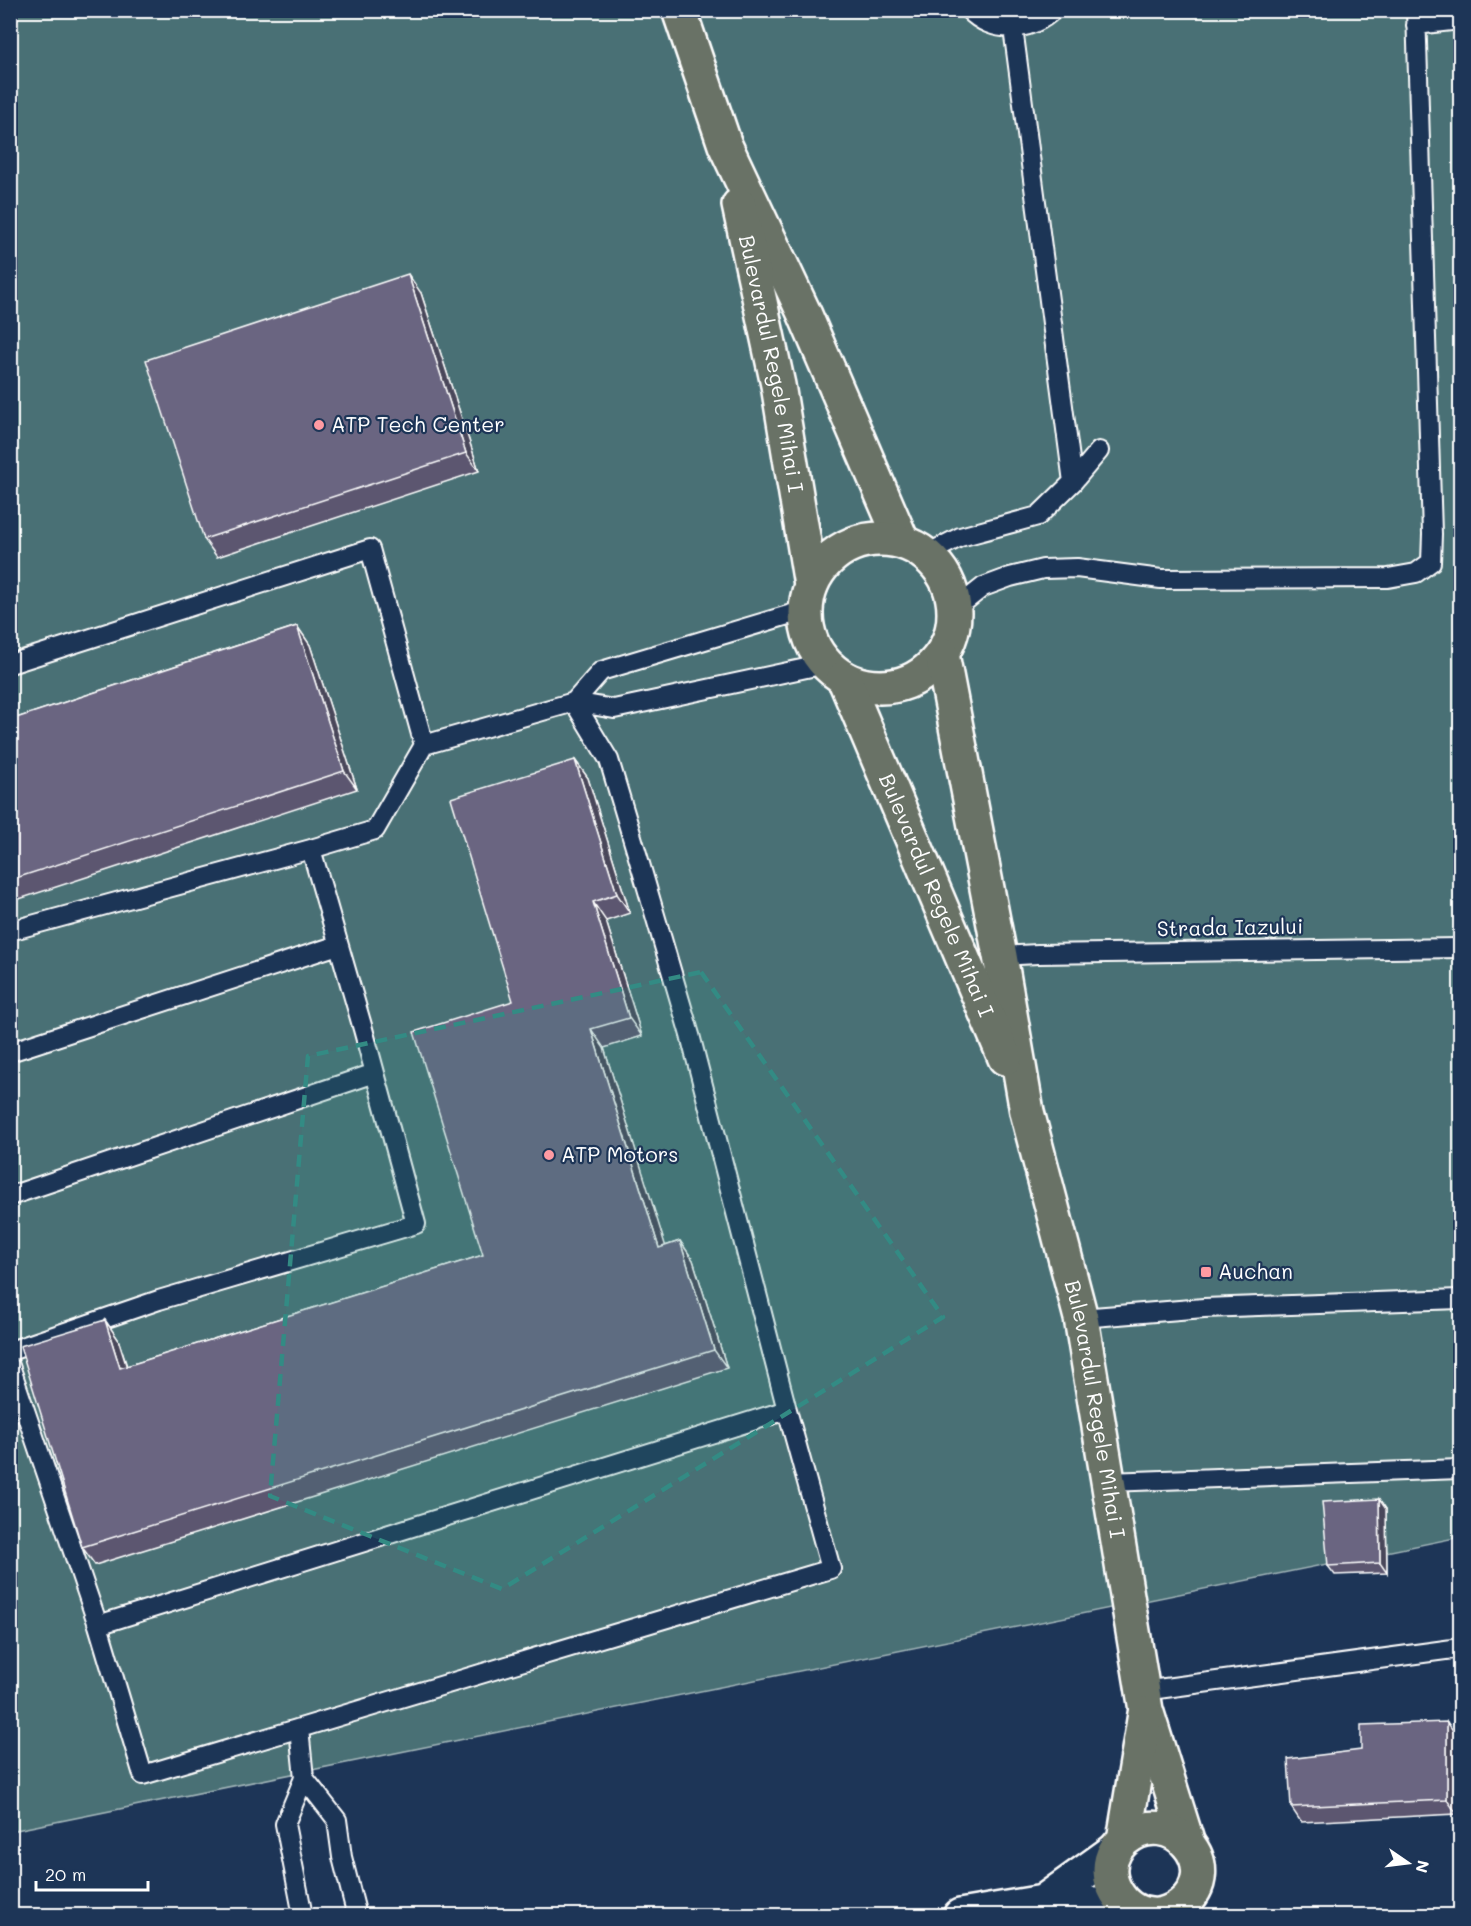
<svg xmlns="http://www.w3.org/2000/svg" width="1471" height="1926" font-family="Mali,sans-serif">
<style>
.green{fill:#486f74;stroke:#a4b7ba;stroke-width:1.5}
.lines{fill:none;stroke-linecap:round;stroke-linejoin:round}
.service-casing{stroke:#fff;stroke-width:22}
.minor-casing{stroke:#fff;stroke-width:38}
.primary-casing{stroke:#fff;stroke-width:38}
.service{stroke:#1d3557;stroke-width:18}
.minor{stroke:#1d3557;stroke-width:33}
.primary{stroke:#697266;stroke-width:33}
.wall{fill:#5b576f;stroke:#fff;stroke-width:1.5}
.shaded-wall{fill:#4a475a;stroke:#fff;stroke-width:1.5}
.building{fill:#6a6581;stroke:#fff;stroke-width:1.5}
.marked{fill:#338b84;fill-opacity:0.2;stroke:#338b84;stroke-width:4.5;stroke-dasharray:12 8;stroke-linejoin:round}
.poi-dot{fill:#ff9aa2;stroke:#1d3557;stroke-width:2}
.labels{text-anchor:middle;stroke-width:4.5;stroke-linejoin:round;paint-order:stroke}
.street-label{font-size:21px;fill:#fff;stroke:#1d3557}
.poi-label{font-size:21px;fill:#fff;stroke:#1d3557;text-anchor:start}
</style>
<rect width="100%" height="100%" fill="#1d3557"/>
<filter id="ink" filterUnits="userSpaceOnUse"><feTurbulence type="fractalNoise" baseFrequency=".0167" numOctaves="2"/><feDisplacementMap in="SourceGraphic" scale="12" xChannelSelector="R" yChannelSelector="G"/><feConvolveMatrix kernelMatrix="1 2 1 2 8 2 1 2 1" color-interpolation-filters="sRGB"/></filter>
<g filter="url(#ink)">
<path class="green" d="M11,11H1460V1537L11,1831Z"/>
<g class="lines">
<defs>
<path id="service" d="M969,10C991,34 1031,33 1053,10
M1416,25L1460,20
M1013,28L1073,482
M927,554L960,537L1038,516L1073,482L1099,451
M954,610L983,587L1010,577L1043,569L1077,568L1161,579L1388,578L1416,573L1431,562L1432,534L1416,10
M10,664L370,549L424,745
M574,702L601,671L805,610
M10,931L311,849
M1000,956L1038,954L1460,948
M10,1052L338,945
M10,1196L375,1073
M1081,1318L1204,1308L1460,1299
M10,1351L159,1300L416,1224L363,1029L311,849L375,830L424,745L574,702L614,709L825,664
M10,1366L98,1625L787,1410
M1108,1482L1460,1469
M98,1625L143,1775L831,1569L787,1410L690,1035L638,857L609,760L574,702
M1143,1691L1460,1648
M299,1729L304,1778L285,1824L303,1916
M304,1778L337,1820L342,1857L357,1916"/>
<path id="minor" d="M1043,1902L1114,1851
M960,1916L1043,1902L1126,1905"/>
<g id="primary">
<path d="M679,10L725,145L805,315L902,541"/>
<path id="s1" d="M739,205L778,385L811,585"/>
<circle cx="880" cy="613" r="74"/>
<path id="s2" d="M942,654L1000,956L1027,1112L1081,1318L1146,1710L1188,1844"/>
<path id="s3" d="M844,678L1005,1058"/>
<path d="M1124,1840C1171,1801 1228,1868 1181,1905C1172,1912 1162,1916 1151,1915C1121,1913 1100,1877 1115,1851C1117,1847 1121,1843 1124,1840L1145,1714"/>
</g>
</defs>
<use href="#service" class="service-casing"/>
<use href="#minor" class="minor-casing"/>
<use href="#primary" class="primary-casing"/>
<use href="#service" class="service"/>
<use href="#minor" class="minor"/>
<use href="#primary" class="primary"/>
</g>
<path class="wall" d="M421,293L479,471L217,557L204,539Z
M297,626L310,645L357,789L10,902V720Z
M575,760L588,778L630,913L606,921L642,1036L604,1048L665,1246L680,1241L693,1260L727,1368L95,1565L82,1547L105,1320L118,1339L127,1366L483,1255Z
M1379,1499L1386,1509L1387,1573L1335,1575L1328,1566Z
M1457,1736V1814L1301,1822L1291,1807L1361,1750Z"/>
<path class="shaded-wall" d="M408,274L421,293L479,471L466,453Z
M297,626L310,645L357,789L344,771Z
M575,760L588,778L630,913L617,894Z
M593,902L606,921L642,1036L629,1018Z
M591,1029L604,1048L672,1267L659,1248Z
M680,1241L693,1260L727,1368L714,1350Z
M105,1320L118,1339L133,1387L120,1368Z
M1379,1499L1386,1509L1387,1573L1380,1563Z
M1447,1722L1457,1736V1814L1447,1800Z"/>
<path class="building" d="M408,274L466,453L204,539L146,360Z
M297,626L344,771L10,880V720Z
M575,760L617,894L593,902L629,1018L591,1029L659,1248L680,1241L714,1350L82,1547L20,1346L105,1320L120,1368L483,1255L414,1032L513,1001L451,798Z
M1379,1499L1380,1563L1328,1566L1322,1502Z
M1447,1722V1800L1291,1807L1288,1759L1361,1750V1725Z"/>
</g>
<path class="marked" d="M701,972L943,1317L502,1589L270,1496L308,1056Z"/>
<g class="poi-dot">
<circle cx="319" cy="425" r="6"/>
<circle cx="549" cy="1155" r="6"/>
<rect x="1200" y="1266" width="12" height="12" rx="3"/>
</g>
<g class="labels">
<g class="street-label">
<text dy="7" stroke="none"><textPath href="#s1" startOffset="162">Bulevardul Regele Mihai I</textPath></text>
<text dy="7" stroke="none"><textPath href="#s3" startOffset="236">Bulevardul Regele Mihai I</textPath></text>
<text transform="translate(1230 928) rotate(-1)" y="7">Strada Iazului</text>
<text dy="7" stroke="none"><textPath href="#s2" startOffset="771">Bulevardul Regele Mihai I</textPath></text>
</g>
<g class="poi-label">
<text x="331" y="432">ATP Tech Center</text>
<text x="561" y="1162">ATP Motors</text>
<text x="1218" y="1279">Auchan</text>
</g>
</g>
<rect width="1471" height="1926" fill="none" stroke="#1d3557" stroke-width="36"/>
<rect x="18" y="18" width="1435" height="1890" fill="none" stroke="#fff" stroke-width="2" filter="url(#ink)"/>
<g transform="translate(1408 1863) rotate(104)" stroke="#1d3557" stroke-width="4.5" paint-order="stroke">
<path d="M0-4.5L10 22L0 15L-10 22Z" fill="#ffffff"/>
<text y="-9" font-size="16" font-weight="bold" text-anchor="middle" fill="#ffffff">N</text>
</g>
<path d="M36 1881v9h112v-9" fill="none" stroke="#ffffff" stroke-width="3"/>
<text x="45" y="1881" font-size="18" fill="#ffffff" stroke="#1d3557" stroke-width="4.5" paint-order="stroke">20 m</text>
</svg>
